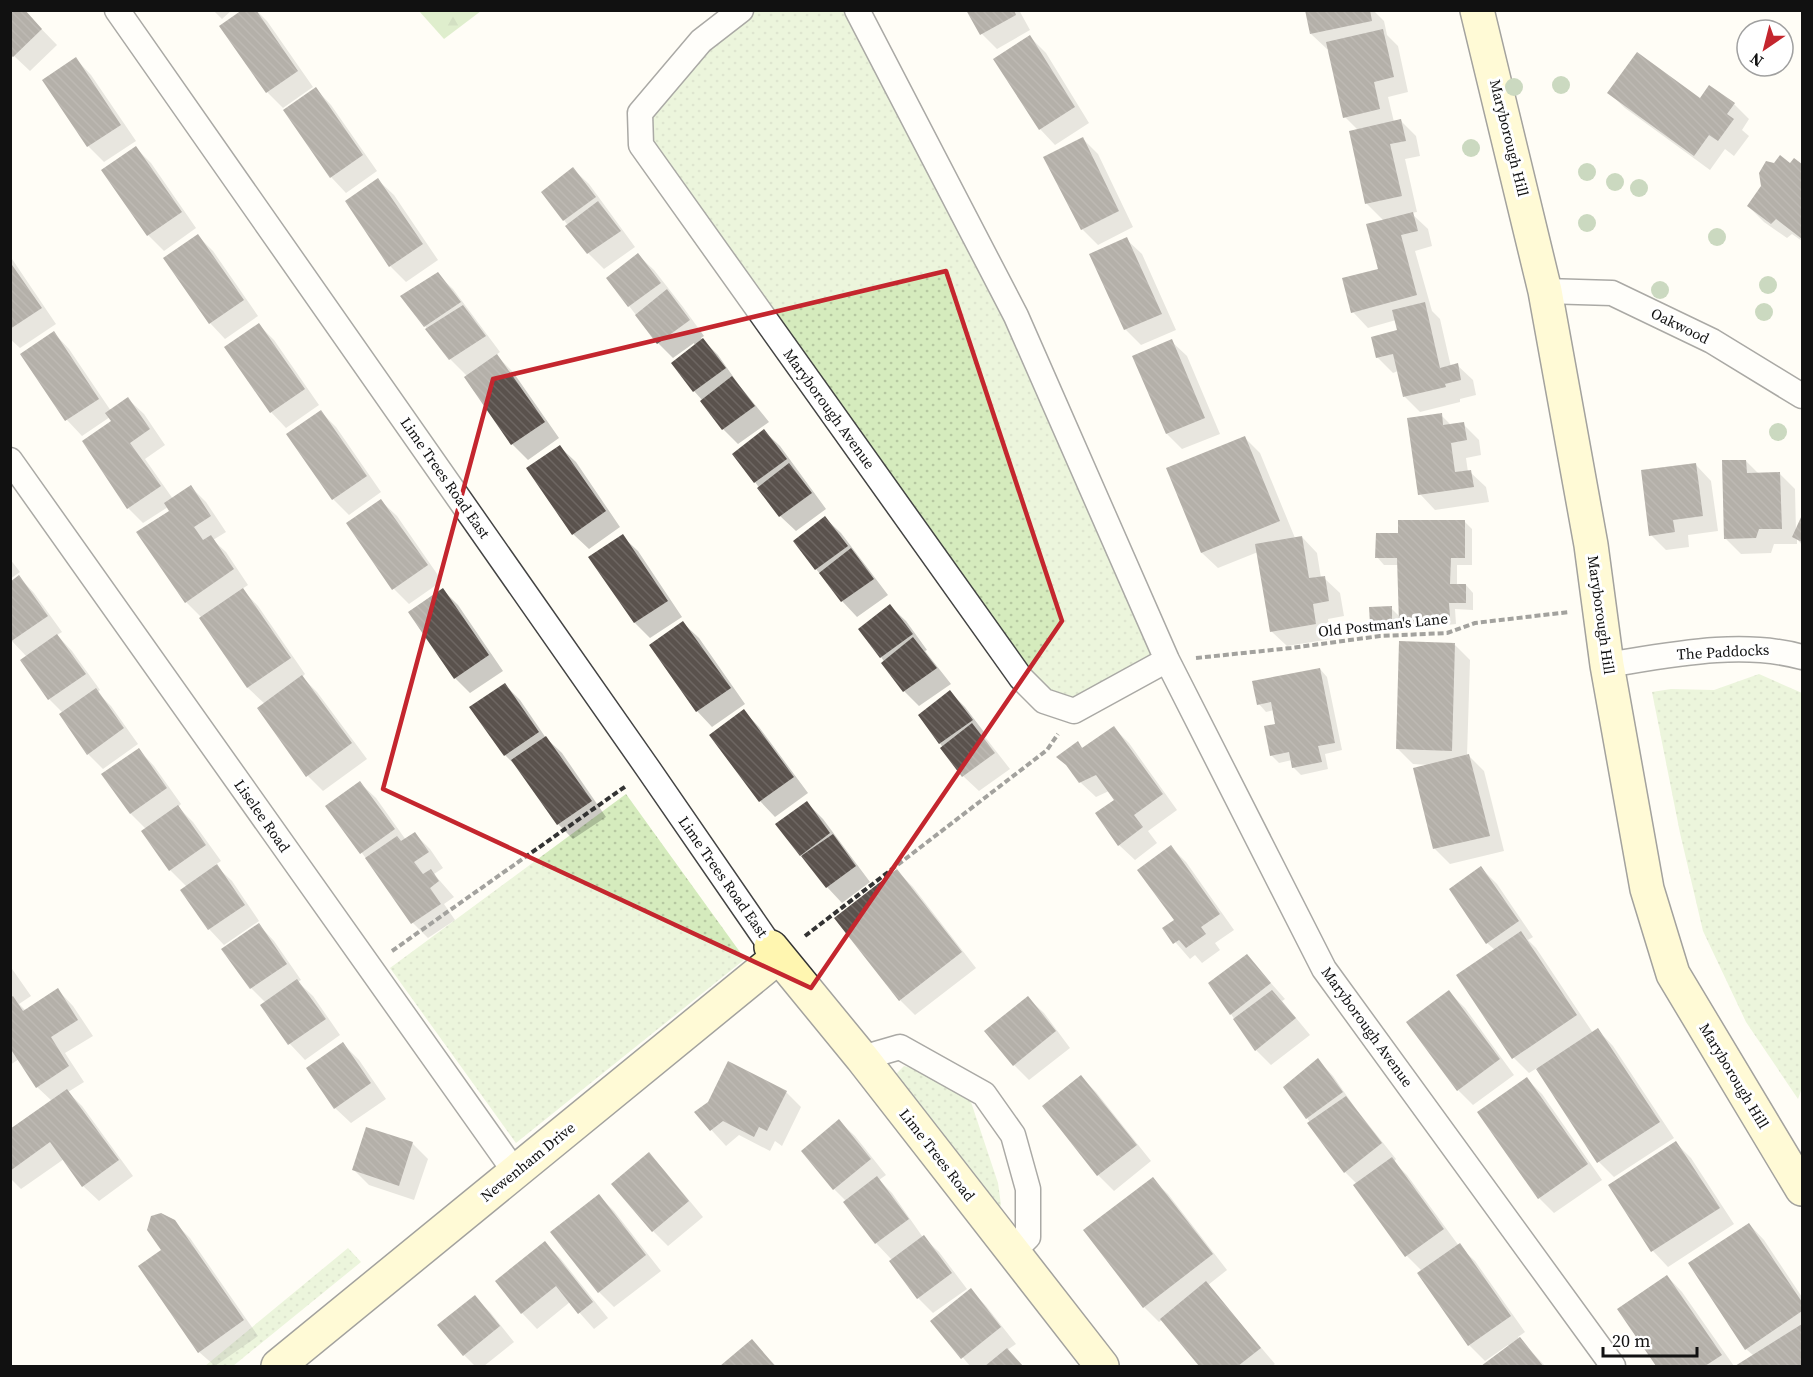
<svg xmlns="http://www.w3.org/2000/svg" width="1813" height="1377" font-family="'Source Serif 4',serif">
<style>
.grass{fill:url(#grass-dots)}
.forest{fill:url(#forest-firs)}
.shadow{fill:#0003}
.building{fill:url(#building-back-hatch)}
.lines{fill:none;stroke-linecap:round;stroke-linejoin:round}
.street-casing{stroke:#444;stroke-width:27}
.secondary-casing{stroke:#333;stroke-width:36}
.path{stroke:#333;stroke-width:4;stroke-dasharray:6 3;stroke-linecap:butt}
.street{stroke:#fff;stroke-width:24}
.secondary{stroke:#fff6b0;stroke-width:33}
.tree{fill:#8dad7f}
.marked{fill:none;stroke:#c4262e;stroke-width:4.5;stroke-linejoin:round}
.labels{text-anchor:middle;stroke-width:6;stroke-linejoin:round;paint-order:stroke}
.street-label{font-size:15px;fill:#111;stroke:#fff}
</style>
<defs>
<pattern id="grass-dots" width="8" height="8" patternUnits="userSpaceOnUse" patternTransform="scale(1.5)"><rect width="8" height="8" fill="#d5ebbd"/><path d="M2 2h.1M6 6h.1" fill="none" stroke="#b6c8a1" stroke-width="1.8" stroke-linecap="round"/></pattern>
<pattern id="forest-firs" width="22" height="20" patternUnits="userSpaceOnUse" patternTransform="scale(1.5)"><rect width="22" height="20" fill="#b9dc9c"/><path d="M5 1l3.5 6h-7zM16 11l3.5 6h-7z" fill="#9ebc85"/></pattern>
<pattern id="building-back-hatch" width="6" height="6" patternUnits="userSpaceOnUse" patternTransform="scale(1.5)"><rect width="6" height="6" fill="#5a524d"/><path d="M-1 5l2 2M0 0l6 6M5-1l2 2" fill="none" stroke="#6d6662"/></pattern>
</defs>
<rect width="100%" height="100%" fill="#fffdf5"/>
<path class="grass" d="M855,10L1058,412L1096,528L1167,660L1074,711L1044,701L641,145L640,113L741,11Z
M1759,674L1802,693V1088L1798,1099L1746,1022L1703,931L1680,833L1652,692L1671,689L1714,690Z
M626,794L745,959L516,1143L390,968Z
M904,1066L918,1070L970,1099L998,1183L1001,1205L996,1211L892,1078Z
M348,1248L361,1262L233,1366H205Z"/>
<path class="forest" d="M419,11H481L444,39Z"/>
<path class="shadow" d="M10,10H23L57,45L30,71L14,56L10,59Z
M213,10H232L222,19Z
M256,10L267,21L313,87L283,108L267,92L221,27Z
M968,10H1019L1030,30L997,49L982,34Z
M1306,10H1373L1384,21L1387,35L1398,46L1408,92L1388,97L1394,122L1401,121L1416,136L1420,156L1405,159L1417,212L1411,213L1428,229L1432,246L1415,251L1432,311L1440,319L1451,367L1457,365L1473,380L1476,395L1460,399V402L1420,412L1404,396L1398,371L1393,373L1377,357L1399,332L1396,320L1368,328L1353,312L1380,270L1384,221L1367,204L1358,130L1345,117L1329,49H1327L1311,34Z
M1030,37L1046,53L1089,123L1055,145L1040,129L995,59Z
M76,59L91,75L136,141L104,162L88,146L44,81Z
M316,89L331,105L377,171L346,193L331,177Z
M1609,93L1734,104L1749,119L1742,130L1749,136L1734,156L1725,149L1710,170L1625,108Z
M1083,139L1098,154L1133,227L1098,245L1082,229Z
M136,148L151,163L196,228L164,251L148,235L103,171Z
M1795,160L1802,166V241L1792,234L1787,238L1764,222L1748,206Z
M573,169L589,184L635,247L604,269L588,253L564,220Z
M378,180L394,195L438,260L406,282L390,266L347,201Z
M198,236L213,251L258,316L225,339L210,323L165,258Z
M1126,239L1142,254L1176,330L1141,345L1125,329L1091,255Z
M638,255L654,270L683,307L704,336L701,338L718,355L739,385L769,422L738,444L723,429L703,401L694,391L695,346L694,343L673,358L658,343L629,306Z
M10,256L56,324L20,348L10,339Z
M437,274L453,289L500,352L496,355L513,372L559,438L528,460L512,444L466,377H468L450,359L425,326Z
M259,325L274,340L319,405L286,428L271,412L226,348Z
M54,333L69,349L111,411L128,399L144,414L165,445L145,459L173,499L191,487L206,502L226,532L213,540L226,552L248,585L242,589L258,606L305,674L302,677L317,692L367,759L323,791L308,776L265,704L248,688L202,618L186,602L171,511L168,507L143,523L128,508L113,422L110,417L82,436L67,420L22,354Z
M1171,341L1187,356L1220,434L1182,449L1167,434Z
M321,412L336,427L381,492L349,515L333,499L288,434Z
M1441,415L1452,426L1463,424L1479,440L1481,455L1466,458L1468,472H1470L1486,487L1489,502L1435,510L1420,494Z
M764,431L780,446L826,509L796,531L780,516L755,482Z
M1245,438L1260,453L1295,538L1302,537L1317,553L1321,578H1324L1340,593L1344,616L1328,619L1331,639L1287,646L1271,631L1258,552L1218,568L1202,553L1168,469Z
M560,447L576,462L620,527L589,549L573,534Z
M1746,461L1759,474H1780L1795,489L1796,532L1802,518V545L1797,539V544H1774L1771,553L1741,554L1725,538Z
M1696,465L1711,481L1718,531L1688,535L1689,547L1666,550L1651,535Z
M381,501L397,516L442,581L409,604L394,589Z
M825,518L841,533L888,595L857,617L842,601L816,569Z
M1465,522L1472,529V565H1457V585H1466L1473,593V610L1455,609L1456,624L1408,629L1399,620V631H1379L1372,623L1391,608L1400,617L1399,565H1384L1377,557L1399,535Z
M622,536L638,551L682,617L650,638L635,623Z
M10,559L20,572L10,579Z
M19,577L34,593L62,632L57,635L72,651L100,690L97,692L111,706L138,744L103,769L88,754L63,713L49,699L22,660L27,657L10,639Z
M443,590L458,605L503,671L470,693L455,678Z
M890,606L906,621L927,650L925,651L951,684L919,706L904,691L881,657Z
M683,623L699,638L745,704L712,727L697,711L651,646Z
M1454,644L1470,660L1467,756H1469L1484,771L1504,851L1450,864L1435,849L1428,765L1413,764L1398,749Z
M1320,669L1327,677L1342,750L1325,754L1328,769L1301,775L1293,767L1292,760L1279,763L1271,755L1277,725L1274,710L1266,712L1259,704Z
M505,685L520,700L546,738L562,753L606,817L573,839L558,824L520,770L505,755Z
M950,692L965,707L987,736L985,737L1010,769L979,791L963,776L920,715Z
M744,711L759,727L808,793L775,817L760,801L711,735Z
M1114,728L1129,743L1177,810L1148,831L1157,843L1135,860L1119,845L1116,800L1109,791L1096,797L1080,782L1077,743L1084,749Z
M139,750L154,766L181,804L178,807L193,822L221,861L215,865L232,881L259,921L224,945L209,929L182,891L187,887L170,870L146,829L131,814L104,775Z
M360,783L376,798L406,840L415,834L430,849L443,868L434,874L454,897L444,904L455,920L428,938L413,923L362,853Z
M807,803L823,819L870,882L842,903L827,887L777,824Z
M1171,847L1186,862L1234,930L1215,943L1220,950L1202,963L1195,955L1190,959L1164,929L1176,920Z
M1481,868L1497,884L1533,937L1528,940L1536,948L1593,1033L1598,1030L1613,1046L1674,1138L1614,1177L1599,1162L1537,1068L1529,1073L1514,1058L1495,950L1487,943Z
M897,871L913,887L976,968L915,1015L900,1000Z
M259,925L274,941L301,980L298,982L313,996L340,1035L305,1060L290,1044L262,1006L266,1003L251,988L223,950Z
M1247,956L1285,999L1282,1001L1310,1035L1271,1065L1256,1050L1210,984Z
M10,966L31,996L19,1004L26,1011L58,990L73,1006L93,1036L65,1053L84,1082L68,1092L82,1106L133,1176L99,1201L83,1186L64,1159L21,1189L10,1178V1131L52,1101L37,1087L19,1059L10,1065Z
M1449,992L1465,1008L1514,1075L1473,1105L1458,1090Z
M1028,998L1044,1013L1070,1048L1029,1080L1014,1065Z
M343,1044L359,1060L386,1099L351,1123L335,1108Z
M1318,1060L1333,1076L1356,1109L1396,1159L1394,1162L1407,1175L1459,1246L1475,1261L1525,1332L1518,1337L1545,1366H1483L1509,1347L1508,1345L1485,1361L1469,1345L1419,1274L1422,1271L1407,1256L1355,1186L1357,1184L1345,1172L1307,1118Z
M1081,1077L1096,1092L1151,1161L1114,1191L1098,1175L1044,1106Z
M1527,1079L1542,1094L1602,1180L1554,1213L1539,1198Z
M786,1092L801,1107L782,1146L775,1141L770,1151L739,1135L726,1146L696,1113Z
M839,1121L855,1136L886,1175L879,1180L892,1193L922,1236L939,1252L967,1289L933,1313L918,1298L892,1260L876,1243L846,1201L834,1189Z
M412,1143L428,1159L414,1200L369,1185L354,1170Z
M1676,1143L1691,1158L1734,1224L1668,1267L1653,1251L1610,1186Z
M649,1154L664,1170L703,1217L668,1246L653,1231Z
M1152,1179L1168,1194L1227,1270L1208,1285L1275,1364L1272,1366H1201L1162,1320L1159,1322L1144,1307Z
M599,1196L614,1211L661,1271L614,1307L599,1292Z
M174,1222L190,1238L258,1336L215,1366L199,1352L163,1251Z
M1749,1224L1764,1240L1802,1297V1366H1738L1754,1356L1746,1349Z
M545,1243L560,1258L608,1318L594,1329L570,1302L537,1329L522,1313Z
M1667,1276L1682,1292L1734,1366H1658L1619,1309Z
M971,1290L986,1306L1016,1344L1007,1350L1023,1366H970L932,1321Z
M474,1297L490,1312L514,1342L484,1366H475L464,1355Z
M752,1341L776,1366H722Z"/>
<path class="building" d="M10,10H25L42,29L13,57L10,54Z
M242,10H256L298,71L266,93L219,26Z
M966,10H1014L1016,15L980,35Z
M1305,10H1370L1372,21L1310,34Z
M1383,29L1394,77L1374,82L1380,109L1343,118L1326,42Z
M1030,35L1075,107L1039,130L993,59Z
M1637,52L1700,98L1709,85L1735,103L1727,114L1734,119L1718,141L1709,135L1694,156L1607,93Z
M76,57L121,125L87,147L42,80Z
M316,87L363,155L330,178L283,110Z
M1401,119L1406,141L1390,144L1402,196L1365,204L1349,131Z
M1083,137L1119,211L1081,230L1043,157Z
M136,146L182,212L147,236L101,170Z
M1780,155L1790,163L1794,158L1802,164V239L1776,219L1771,224L1747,206L1761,186L1759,173L1766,161L1774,163Z
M573,167L596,197L563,221L541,192Z
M378,178L423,244L389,267L345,201Z
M598,201L621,231L587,254L565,226Z
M1413,212L1418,231L1401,235L1417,295L1351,313L1342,278L1378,269L1366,224Z
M198,234L244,300L209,324L163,258Z
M1127,237L1162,314L1124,330L1089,254Z
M638,253L661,283L628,307L606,278Z
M10,262L42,308L10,329Z
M438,272L461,302L424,327L400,296Z
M667,289L690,320L657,344L635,315Z
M1425,302L1440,368L1458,363L1461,380L1445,384L1446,387L1403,397L1393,354L1376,358L1371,337L1397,330L1392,310Z
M463,305L486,336L449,360L425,329Z
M259,323L305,389L270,413L224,347Z
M54,331L99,399L65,421L20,354Z
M703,338L726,368L693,392L671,363Z
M1172,339L1205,418L1166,434L1132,356Z
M497,354L545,422L511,445L464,377Z
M732,376L755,406L722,430L700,401Z
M128,397L150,429L130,443L161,486L127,509L82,441L111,421L105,413Z
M321,410L367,476L332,500L286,434Z
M1442,413L1443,425L1464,422L1467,440L1451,443L1455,472L1471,470L1474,487L1418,495L1407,418Z
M764,429L787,459L754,483L732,454Z
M1245,436L1280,521L1201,553L1166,468Z
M560,445L606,511L572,535L526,468Z
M1722,460H1746L1747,473L1780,472L1782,529H1759L1756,538L1724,539Z
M789,463L812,493L779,517L757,488Z
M1696,463L1703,516L1673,520L1675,532L1649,536L1641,470Z
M191,485L211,516L194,527L203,540L211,535L234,569L185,603L136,532L169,511L164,503Z
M381,499L428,565L392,590L346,523Z
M1802,515V542L1792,537Z
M825,516L848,546L815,570L793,541Z
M1398,520H1465V558H1451L1450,584H1466V603H1449L1450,617L1399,623L1397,558H1375L1376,533H1398Z
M623,534L668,601L634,623L588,557Z
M1302,536L1309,578L1325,576L1329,601L1313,604L1316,624L1270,632L1255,544Z
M851,548L874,579L841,602L819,573Z
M19,575L48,616L10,642V582Z
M243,588L291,658L247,688L199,618Z
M443,588L489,655L454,679L408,612Z
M890,604L913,634L880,658L858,629Z
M1392,606V624H1370L1369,607Z
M683,621L731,688L696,712L649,645Z
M57,634L86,674L48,700L20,660Z
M913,637L937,668L903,692L881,663Z
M1399,641L1455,643L1452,751L1396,749Z
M1320,668L1335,743L1318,746L1322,762L1292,768L1289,752L1270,756L1264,726L1275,724L1271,702L1257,705L1252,681Z
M302,675L352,743L306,777L257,708Z
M505,683L539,732L504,756L469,707Z
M96,688L124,728L87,755L59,714Z
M950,690L973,720L939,744L918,715Z
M744,709L794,777L759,802L709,735Z
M972,723L995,753L962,777L940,748Z
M1114,726L1163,794L1134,815L1143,827L1118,846L1095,813L1114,800L1096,775L1079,783L1066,765L1056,757L1078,741L1082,748Z
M546,736L592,801L557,825L511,760Z
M139,748L167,788L130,814L101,774Z
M1469,754L1490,836L1433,849L1413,768Z
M360,781L395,829L360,854L325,806Z
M807,801L830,833L800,856L775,824Z
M178,805L206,845L169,871L141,831Z
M415,832L429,852L414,862L423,874L431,869L439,881L430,888L441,904L411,924L365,858L397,836L401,841Z
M833,834L856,866L826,888L801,856Z
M1171,845L1220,914L1201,927L1206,934L1186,948L1179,940L1173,944L1162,928L1174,920L1137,870Z
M217,864L245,905L208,930L180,890Z
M1481,866L1519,921L1486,944L1449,889Z
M897,869L962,952L899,1001L834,918Z
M259,923L287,964L250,989L221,949Z
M1521,931L1577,1015L1512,1059L1456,975Z
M1247,954L1271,983L1230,1015L1208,983Z
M297,979L326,1019L288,1045L260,1005Z
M58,988L78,1020L51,1037L69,1066L36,1088L10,1048V998L13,996L23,1011Z
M1272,990L1296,1018L1255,1051L1233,1019Z
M1449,990L1500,1059L1457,1091L1406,1022Z
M1028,996L1056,1031L1013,1066L984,1031Z
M1598,1028L1660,1122L1597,1163L1536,1069Z
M343,1042L371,1083L334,1109L306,1068Z
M1318,1058L1343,1092L1306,1119L1283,1087Z
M728,1061L787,1091L767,1131L759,1127L754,1137L723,1121L710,1131L694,1112L708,1102Z
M1081,1075L1137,1145L1097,1176L1042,1106Z
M1527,1077L1588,1164L1538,1199L1477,1112Z
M67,1089L119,1160L82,1187L50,1142L10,1171V1129Z
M1346,1096L1382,1143L1344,1173L1307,1123Z
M839,1119L871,1159L833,1190L801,1151Z
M366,1127L413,1142L399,1186L352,1170Z
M1676,1141L1720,1208L1651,1252L1608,1185Z
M649,1152L689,1201L652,1232L611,1184Z
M1392,1157L1444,1229L1405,1257L1353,1185Z
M877,1176L909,1219L875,1244L843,1202Z
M1153,1177L1213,1254L1143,1308L1083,1230Z
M599,1194L646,1255L598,1293L550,1232Z
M161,1213L175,1220L244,1320L198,1353L138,1266L161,1250L147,1230L151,1216Z
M1749,1223L1802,1302V1311L1745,1350L1688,1263Z
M924,1235L952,1273L917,1299L889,1261Z
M545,1241L593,1302L578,1314L556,1286L521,1314L495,1281Z
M1460,1243L1511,1316L1468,1346L1417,1273Z
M1667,1275L1722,1355L1705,1366H1656L1617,1309Z
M1206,1281L1261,1348L1238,1366H1199L1160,1319Z
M971,1288L1001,1327L961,1359L930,1321Z
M475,1295L500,1326L463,1356L437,1325Z
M1802,1324V1366H1735Z
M1520,1337L1543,1366H1481Z
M752,1339L775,1366H720Z
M1007,1348L1023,1366H985Z"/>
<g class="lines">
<defs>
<path id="street" d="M117,10L649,770L771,947
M741,10L701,41L640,113L641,145L1021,678L1044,701L1074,711L1167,660
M857,10L1016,316L1167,660L1324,969L1613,1366
M1545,291L1612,293L1712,341L1802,396
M10,460L515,1172
M1607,665C1670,655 1741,640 1802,657
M862,1058L900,1047L984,1094L1013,1135L1028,1189V1237L1013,1252"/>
<path id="secondary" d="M1477,10L1545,291L1591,545L1607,665L1647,889L1673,974L1802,1189
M771,947L862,1058L1102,1366
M278,1366L778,957"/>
</defs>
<use href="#street" class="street-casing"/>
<use href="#secondary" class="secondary-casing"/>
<path class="path" d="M1196,658L1291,648L1380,636L1447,633L1475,623L1569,612
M805,936L1047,750L1058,734
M392,951L626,786"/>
<use href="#street" class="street"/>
<use href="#secondary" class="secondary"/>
</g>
<g class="tree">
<circle cx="1561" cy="85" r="9"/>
<circle cx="1514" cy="87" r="9"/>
<circle cx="1471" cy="148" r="9"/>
<circle cx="1587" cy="172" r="9"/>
<circle cx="1615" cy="182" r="9"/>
<circle cx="1639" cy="188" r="9"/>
<circle cx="1587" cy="223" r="9"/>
<circle cx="1717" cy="237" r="9"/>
<circle cx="1768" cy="285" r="9"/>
<circle cx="1660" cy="290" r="9"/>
<circle cx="1764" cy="312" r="9"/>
<circle cx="1778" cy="432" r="9"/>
</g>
<path d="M0 0H1813V1377H0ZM946,271L1062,621L811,988L383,789L493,379Z" fill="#fffdf5" fill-opacity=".55" fill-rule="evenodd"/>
<path class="marked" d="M946,271L1062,621L811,988L383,789L493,379Z"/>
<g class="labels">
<g class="street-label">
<text transform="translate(1509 138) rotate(76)" y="5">Maryborough Hill</text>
<text transform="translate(1680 326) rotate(26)" y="5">Oakwood</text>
<text transform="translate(829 409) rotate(54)" y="5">Maryborough Avenue</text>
<text transform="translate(445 478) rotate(55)" y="5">Lime Trees Road East</text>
<text transform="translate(1601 615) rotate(82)" y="5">Maryborough Hill</text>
<text transform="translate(1383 625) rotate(-6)" y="5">Old Postman's Lane</text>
<text transform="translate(1723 652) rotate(-3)" y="5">The Paddocks</text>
<text transform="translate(262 816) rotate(55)" y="5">Liselee Road</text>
<text transform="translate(723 877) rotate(55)" y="5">Lime Trees Road East</text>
<text transform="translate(1367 1027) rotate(54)" y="5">Maryborough Avenue</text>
<text transform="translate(1734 1076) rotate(59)" y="5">Maryborough Hill</text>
<text transform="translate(937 1155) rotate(52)" y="5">Lime Trees Road</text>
<text transform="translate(528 1162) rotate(-39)" y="5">Newenham Drive</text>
</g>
</g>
<rect width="1813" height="1377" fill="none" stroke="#111111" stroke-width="24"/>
<g transform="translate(1765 48) rotate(215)"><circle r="28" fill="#ffffff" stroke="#a0a0a0" stroke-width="1.5"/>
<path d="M0-4.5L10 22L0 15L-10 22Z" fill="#c4262e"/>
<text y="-9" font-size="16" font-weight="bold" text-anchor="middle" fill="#111111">N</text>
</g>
<path d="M1603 1347v9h94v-9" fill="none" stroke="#111111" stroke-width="3"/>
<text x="1612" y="1347" font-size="18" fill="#111111" stroke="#ffffff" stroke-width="4.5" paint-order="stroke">20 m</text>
</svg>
